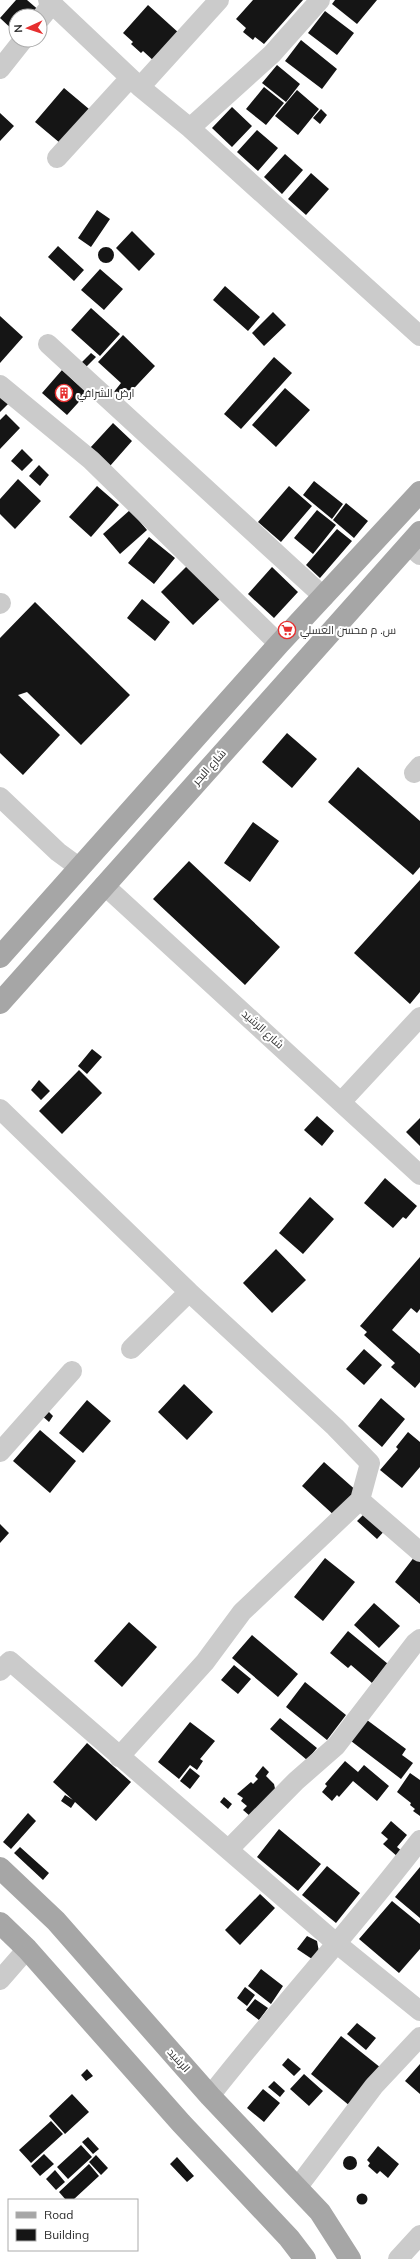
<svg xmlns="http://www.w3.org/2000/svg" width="420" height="2259" font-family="Mulish,Cairo,sans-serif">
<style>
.building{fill:#151515}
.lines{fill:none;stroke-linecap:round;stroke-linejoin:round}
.minor{stroke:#cbcbcb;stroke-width:20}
.major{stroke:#a6a6a6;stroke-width:22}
.labels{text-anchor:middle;stroke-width:4;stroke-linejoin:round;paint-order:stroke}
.poi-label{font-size:11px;fill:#2e2e2e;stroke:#fff;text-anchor:start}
.street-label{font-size:11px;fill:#2e2e2e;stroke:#fff}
</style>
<rect width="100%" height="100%" fill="#fff"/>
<path class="building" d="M16,0H27L41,12L38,16H16V33L0,18Z
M253,0H303L264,44L255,37L253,40L243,32L246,28L236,19Z
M335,0H377L357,24L332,4Z
M148,5L180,34L155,62L143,51L141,53L131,44L133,42L123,33Z
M325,11L354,33L337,55L308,33Z
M301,40L337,69L322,89L285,61Z
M277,65L300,84L286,102L262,83Z
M264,87L284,103L266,125L246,109Z
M64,88L89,109L60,143L35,122Z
M297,90L319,109L298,135L275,116Z
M232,107L252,126L232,147L212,128Z
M321,109L327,115L320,124L313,118Z
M0,113L14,126L0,141Z
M257,130L278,148L258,171L237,152Z
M285,154L303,170L282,194L264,177Z
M311,173L329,189L306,215L288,199Z
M97,210L110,219L91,247L78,238Z
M132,231L155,254L139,271L116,248Z
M58,246L84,270L74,281L48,257Z
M98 255a8 8 0 1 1 16 0a8 8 0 1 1-16 0Z
M100,269L123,289L104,310L81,290Z
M225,286L260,317L248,331L213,300Z
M91,308L120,334L100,356L71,330Z
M273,312L286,325L264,346L252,333Z
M0,316L23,337L0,363Z
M123,335L155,366L122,401L113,393L121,383L98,362Z
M91,353L96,357L86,367L81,363Z
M274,357L292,373L241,429L224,414Z
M62,370L87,393L67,415L42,393Z
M285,388L310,410L276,447L252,425Z
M0,395L9,403L0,412Z
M6,414L20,428L0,449V420Z
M113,423L132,441L110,466L90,448Z
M22,449L33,460L22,471L11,461Z
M39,465L49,475L40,486L29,476Z
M18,479L41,501L15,529L0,514V499Z
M314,481L343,504L332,519L303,495Z
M97,486L119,505L91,537L69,517Z
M289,486L312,506L281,542L258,522Z
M346,503L368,521L354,538L333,520Z
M130,510L147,530L120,554L103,534Z
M317,510L336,525L313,554L294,538Z
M337,529L352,541L320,578L306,565Z
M149,537L175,558L154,584L128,563Z
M188,565L221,598L193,625L161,592Z
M272,567L298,592L274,618L248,594Z
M142,599L170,622L155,641L127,618Z
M35,602L130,695L81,745L27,692L18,695L60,735L23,775L0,753V638Z
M287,733L317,759L292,788L262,762Z
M358,767L420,821V867L413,875L328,802Z
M253,822L279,841L250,882L224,863Z
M189,861L280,947L245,985L153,899Z
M420,880V992L410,1004L354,953Z
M92,1049L102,1057L87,1074L78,1066Z
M79,1070L102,1093L62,1134L39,1111Z
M39,1080L50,1091L41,1100L31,1090Z
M317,1116L334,1131L322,1146L304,1130Z
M420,1118V1146L406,1132Z
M385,1178L417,1206L406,1219L403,1217L393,1228L364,1203Z
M310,1197L334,1219L303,1254L279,1233Z
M276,1249L306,1280L272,1313L243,1283Z
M420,1257V1309L417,1313L411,1308L392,1330L420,1354V1382L415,1388L391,1367L395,1363L364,1335L367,1332L360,1326Z
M364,1349L382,1365L364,1385L346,1369Z
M184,1384L213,1412L187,1440L158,1412Z
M381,1398L405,1419L382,1447L358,1426Z
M87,1400L111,1421L83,1453L59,1433Z
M45,1408L53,1416L49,1422L40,1414Z
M40,1430L76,1461L50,1493L13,1461Z
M408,1432L420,1442V1467L402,1488L380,1470L398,1449L396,1447Z
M324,1462L359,1493L336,1517L302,1486Z
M368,1510L387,1528L377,1539L357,1521Z
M0,1524L9,1533L0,1543Z
M418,1552L420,1553V1604L395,1582Z
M325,1558L355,1582L323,1621L294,1597Z
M374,1603L400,1626L379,1648L354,1625Z
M129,1622L157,1647L122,1687L94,1661Z
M348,1631L388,1664L372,1683L351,1665L348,1668L330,1653Z
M252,1635L298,1674L278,1697L232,1658Z
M234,1665L251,1679L238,1694L221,1680Z
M305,1682L346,1715L327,1740L286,1707Z
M280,1718L317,1748L307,1760L270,1729Z
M367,1720L406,1749L402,1755L413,1763L401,1779L351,1741Z
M190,1722L215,1741L200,1759L203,1761L197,1770L190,1765L179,1779L158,1762Z
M87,1743L131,1782L96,1821L75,1802L71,1808L61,1801L65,1795L73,1800L53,1782Z
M345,1761L358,1772L364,1765L389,1786L377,1801L353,1781L339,1797L337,1795L332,1801L322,1792L327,1786L325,1784Z
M263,1766L269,1772L266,1776L274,1784L276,1793L250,1816L243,1810L247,1806L241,1801L243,1798L237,1794L251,1782L253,1784L258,1779L255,1776Z
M190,1768L200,1776L190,1789L180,1781Z
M410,1773L420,1780V1816L413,1811L415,1809L410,1805L411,1803L397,1792Z
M224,1797L232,1804L228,1809L220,1802Z
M28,1813L36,1821L11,1849L3,1842Z
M391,1821L407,1835L397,1847L403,1852L398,1857L383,1844L388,1839L381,1833Z
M279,1829L321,1864L298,1891L257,1857Z
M20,1847L49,1873L43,1880L14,1853Z
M327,1866L360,1893L336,1923L302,1895Z
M420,1867V1918L395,1897Z
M260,1894L275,1908L240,1945L225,1930Z
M392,1901L420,1924V1949L399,1973L359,1939Z
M307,1936L317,1941L319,1952L312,1959L297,1949Z
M261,1969L283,1986L271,2004L248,1986Z
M245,1987L255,1995L247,2006L237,1998Z
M255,1999L268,2008L259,2020L246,2010Z
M357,2023L376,2038L366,2050L347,2034Z
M341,2036L381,2068L350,2106L311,2074Z
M288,2058L301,2069L294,2076L282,2065Z
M420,2064V2094L405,2081Z
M87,2069L93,2076L86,2081L81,2075Z
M304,2074L323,2091L309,2106L290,2089Z
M274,2081L285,2091L280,2097L268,2087Z
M263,2089L280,2103L264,2122L247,2108Z
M72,2094L89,2112L65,2134L49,2116Z
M51,2121L63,2134L31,2163L19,2150Z
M88,2137L99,2149L93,2154L82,2142Z
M81,2145L92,2157L68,2179L57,2167Z
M378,2146L399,2164L388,2178L380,2171L377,2174L368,2166L370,2163L367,2160Z
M44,2154L54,2164L40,2176L31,2166Z
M96,2155L108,2168L101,2175L89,2162Z
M343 2163a7 7 0 1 1 14 0a7 7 0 1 1-14 0Z
M177,2157L194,2176L187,2182L170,2164Z
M89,2164L99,2176L73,2200H66L59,2192Z
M55,2170L65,2182L56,2190L46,2179Z
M356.5 2199a5.5 5.5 0 1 1 11 0a5.5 5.5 0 1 1-11 0Z"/>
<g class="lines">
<path class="minor" d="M48,0L140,87L190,128L420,336
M40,19L52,4
M0,69L23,40
M140,87L219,0
M190,128L272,54L320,0
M57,158L130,78
M48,344L324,597
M0,385L91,460L279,644
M409,545L420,555
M0,604L1,603
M414,773L420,766
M0,797L58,852L80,868
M104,885L420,1175
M342,1101L420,1017
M0,1109L189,1292L335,1427L370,1463L360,1500L242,1612L205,1662L119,1757
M131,1349L189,1292
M0,1452L72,1371
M360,1500L420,1552
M0,1671L10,1661L336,1943L420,2011
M229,1849L296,1781L336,1746L415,1643L420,1639
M0,1980L27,1949
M210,2096C278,2009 353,1928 420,1840
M297,2188L374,2086L420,2037
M398,2259L420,2235"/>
<path class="major" d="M0,957L279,644L420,492
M0,1003L420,532
M0,1868L56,1921L210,2096L320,2212L350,2259
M0,1923L27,1949L181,2123L289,2238L305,2259"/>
</g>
<defs>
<symbol id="building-ring" viewBox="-11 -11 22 22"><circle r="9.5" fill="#fff" stroke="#e62f2f" stroke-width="1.5"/><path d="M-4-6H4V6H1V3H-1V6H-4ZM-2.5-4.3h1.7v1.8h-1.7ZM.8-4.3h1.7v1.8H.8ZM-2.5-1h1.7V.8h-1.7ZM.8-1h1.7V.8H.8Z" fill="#e62f2f"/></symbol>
<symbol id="supermarket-ring" viewBox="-11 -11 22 22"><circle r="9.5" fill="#fff" stroke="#e62f2f" stroke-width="1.5"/><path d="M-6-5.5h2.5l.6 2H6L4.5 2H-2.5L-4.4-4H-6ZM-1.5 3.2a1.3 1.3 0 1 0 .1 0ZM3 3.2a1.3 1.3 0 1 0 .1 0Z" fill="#e62f2f"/></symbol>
</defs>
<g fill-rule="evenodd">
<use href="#building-ring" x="54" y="383" width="20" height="20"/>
<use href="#supermarket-ring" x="277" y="620" width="20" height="20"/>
</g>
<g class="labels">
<g class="poi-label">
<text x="77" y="397">ارض الشرافي</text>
<text x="300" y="634">س. م محسن العسلي</text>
</g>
<g class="street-label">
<text transform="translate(209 767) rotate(-48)" y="4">شارع البحر</text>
<text transform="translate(263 1029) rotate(42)" y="4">شارع الرشيد</text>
<text transform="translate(179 2060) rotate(48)" y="4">الرشيد</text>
</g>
</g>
<rect x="8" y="2199" width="130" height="52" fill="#ffffff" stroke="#ababab"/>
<rect x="16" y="2212" width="20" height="6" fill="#a6a6a6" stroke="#ababab"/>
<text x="44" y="2219" font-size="12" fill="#2e2e2e">Road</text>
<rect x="16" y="2229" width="20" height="12" fill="#151515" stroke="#ababab"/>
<text x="44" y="2239" font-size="12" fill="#2e2e2e">Building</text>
<g transform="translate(28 28) rotate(267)"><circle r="19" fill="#ffffff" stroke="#ababab"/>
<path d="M0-3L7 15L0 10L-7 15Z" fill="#e62f2f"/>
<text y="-6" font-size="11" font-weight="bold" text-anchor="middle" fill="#2e2e2e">N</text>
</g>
</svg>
